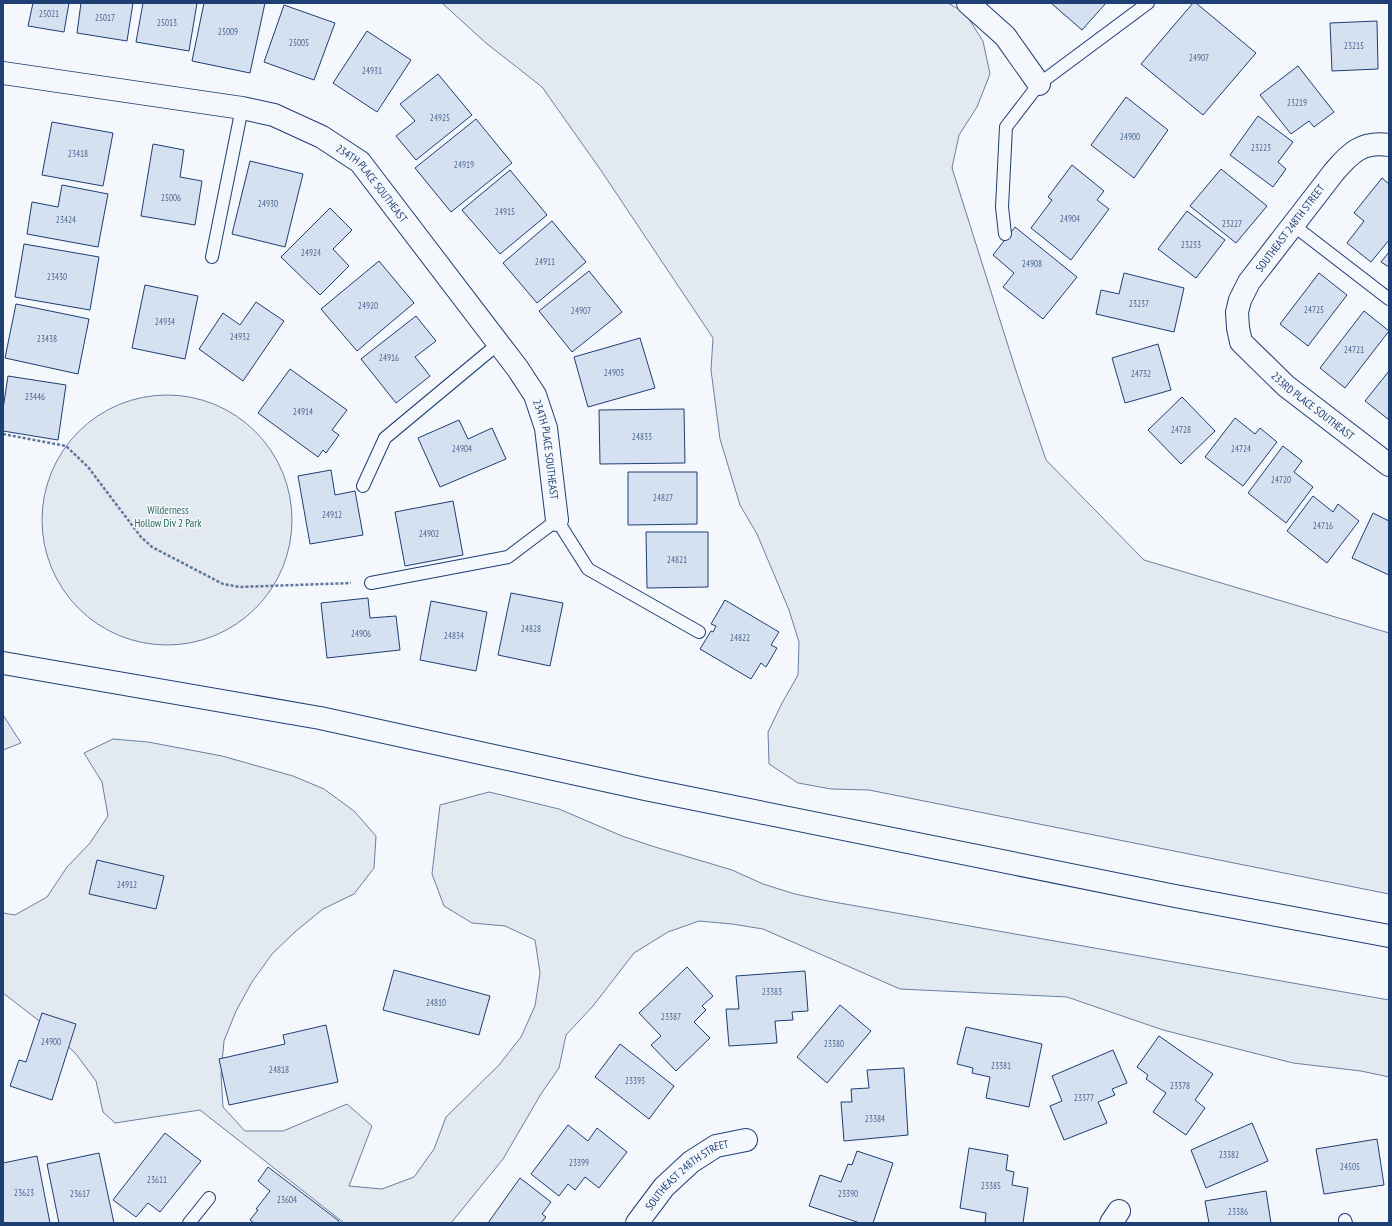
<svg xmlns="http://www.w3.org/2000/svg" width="1392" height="1226" font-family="'PT Sans Narrow',sans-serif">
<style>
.green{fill:#e3e9f0;stroke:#687fa3}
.building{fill:#d5e0f0;stroke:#1d3f73}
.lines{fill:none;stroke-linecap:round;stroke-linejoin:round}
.lane-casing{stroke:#1d3f73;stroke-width:14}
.street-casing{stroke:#1d3f73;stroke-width:24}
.primary-casing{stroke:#1d3f73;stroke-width:24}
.path{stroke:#5e769c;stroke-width:2.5;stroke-dasharray:3 2;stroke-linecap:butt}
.lane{stroke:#f4f7fb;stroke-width:12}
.street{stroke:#f4f7fb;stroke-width:22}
.primary{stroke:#f4f7fb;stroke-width:22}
.labels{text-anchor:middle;stroke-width:3;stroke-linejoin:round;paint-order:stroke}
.number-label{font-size:9px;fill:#4b6792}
.street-label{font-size:11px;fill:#1d3f73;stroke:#f4f7fb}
.park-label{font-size:11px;fill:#2c6c60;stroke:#f4f7fb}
</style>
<rect width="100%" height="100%" fill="#f4f7fb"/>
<path class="green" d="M442,3H948L965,13L983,41L990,74L977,107L959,135L952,168L1017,374L1046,460L1144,560L1389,633V894L869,790L831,789L798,783L769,764L768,732L782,703L798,675L799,642L789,610L757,534L740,505L720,439L711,370L713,338L600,169L542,87L486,43Z
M42 520a125 125 0 1 1 250 0a125 125 0 1 1-250 0Z
M3,715L21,743L3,750Z
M113,739L148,742L222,756L293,776L324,789L354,811L376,836L374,868L354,894L323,909L296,931L272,954L252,982L236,1011L224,1041L221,1074L223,1107L245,1131H283L347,1104L372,1126L349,1186L382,1189L414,1177L434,1149L446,1117L499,1065L521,1037L535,1006L540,973L535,940L505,926L472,923L444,906L432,874L440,805L489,792L559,809L622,836L655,847L732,870L763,884L795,894L828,901L1389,1000V1077L1361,1071L1293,1063L1163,1030L1067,997L900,989L763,929L732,924L699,921L668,932L634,953L593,1006L566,1035L559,1068L541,1094L503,1159L451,1223H344L200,1110L115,1123L103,1112L96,1081L76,1054L51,1030L3,993V913L15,915L47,897L67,867L90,843L108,816L102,782L84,753Z"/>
<path class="building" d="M33,3H69L64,32L28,26Z
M81,3H133L127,41L77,33Z
M143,3H197L189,51L136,42Z
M204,3H265L250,73L192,61Z
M1051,3H1106L1082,30Z
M1193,3H1196L1256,53L1203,115L1141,64Z
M284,5L335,23L314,80L264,62Z
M1377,21L1378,69L1332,71L1330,23Z
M367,31L411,60L377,112L333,83Z
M1298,66L1334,112L1314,127L1309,121L1291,134L1260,95Z
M438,74L472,115L416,160L396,136L415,121L400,104Z
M1126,97L1168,130L1134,178L1091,145Z
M1258,116L1293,142L1278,162L1286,169L1273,187L1230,155Z
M476,119L512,163L451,212L415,168Z
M52,122L113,133L103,186L42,175Z
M153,144L184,150L180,177L202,181L195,225L141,216Z
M250,161L303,174L285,247L232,234Z
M1072,165L1104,191L1097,200L1109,209L1071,260L1031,228L1052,200L1048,197Z
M1221,169L1267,206L1236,243L1190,206Z
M510,170L547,215L500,254L462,210Z
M1382,178L1389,184V240L1371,262L1347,243L1364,221L1354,213Z
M62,185L108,194L98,247L27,234L32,202L58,207Z
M330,208L352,230L333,249L349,266L320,295L281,257Z
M1187,211L1225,240L1196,278L1158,249Z
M552,221L586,262L537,303L503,263Z
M1015,227L1077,277L1043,319L1003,287L1014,273L993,255Z
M24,244L99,257L90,310L15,297Z
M1389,252V267L1381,262Z
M379,261L414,303L357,351L321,309Z
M589,271L622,312L572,352L539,311Z
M1124,273L1184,288L1174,332L1096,314L1101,290L1119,294Z
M1319,273L1347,295L1308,346L1280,324Z
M145,285L198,296L185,359L132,348Z
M256,302L284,321L243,381L199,349L223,313L240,325Z
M16,304L89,319L78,374L5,358Z
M1364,311L1389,331L1345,388L1320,368Z
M416,316L436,341L415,357L430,376L396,403L361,359Z
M640,338L655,388L588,407L574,357Z
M1158,344L1171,390L1125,403L1112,358Z
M290,369L347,410L332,430L339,435L326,453L323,450L318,457L258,413Z
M1389,371V418L1388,419L1365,401Z
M8,376L66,385L58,440L3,431V409Z
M1182,397L1215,431L1181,464L1148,430Z
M684,409L685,463L600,464L599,410Z
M1235,418L1255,434L1260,428L1277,442L1243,486L1205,457Z
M459,420L468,439L492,428L506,459L440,487L418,438Z
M1283,446L1302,461L1294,472L1313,487L1286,523L1248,493Z
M331,470L335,495L355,491L363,535L310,544L298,476Z
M628,472H697V524L628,525Z
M1313,496L1333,512L1338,504L1359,521L1327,563L1287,531Z
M453,501L463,555L405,566L395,512Z
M1373,513L1389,521V575L1352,558Z
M646,532H708V587L647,588Z
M511,593L563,603L550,666L498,655Z
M368,598L370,618L396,616L400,650L327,658L321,603Z
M725,600L779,632L771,645L777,648L766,667L761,663L751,679L700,649L711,631L713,632L716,626L711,624Z
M431,601L487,612L476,671L420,660Z
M97,860L164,876L156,909L89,894Z
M687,967L713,996L702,1006L706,1010L694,1022L710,1038L676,1071L651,1045L661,1036L639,1013Z
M394,970L490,996L479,1035L383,1010Z
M805,971L808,1011L792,1012L793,1020L775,1021L777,1043L729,1046L726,1009H739L736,976Z
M840,1005L871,1031L827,1083L797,1057Z
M42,1013L76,1024L52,1100L10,1086L19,1060L26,1062Z
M326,1025L338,1082L229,1105L219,1059L285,1044L283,1035Z
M966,1027L1042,1044L1029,1107L986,1098L990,1077L972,1073L973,1068L957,1064Z
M1159,1036L1213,1074L1195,1100L1205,1108L1186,1135L1153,1112L1166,1093L1146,1079L1148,1075L1137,1067Z
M620,1044L674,1086L649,1119L595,1077Z
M1113,1050L1127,1083L1112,1089L1115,1095L1098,1102L1107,1123L1064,1140L1050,1106L1062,1101L1052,1076Z
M904,1068L908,1135L844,1141L841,1102H852L851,1089L869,1088L867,1070Z
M1252,1123L1268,1161L1206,1188L1191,1150Z
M568,1125L588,1141L597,1128L627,1152L599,1188L585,1177L575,1190L568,1184L559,1196L531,1174Z
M165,1133L201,1161L160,1212L148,1203L136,1217L113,1200Z
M1377,1139L1384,1185L1324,1194L1316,1149Z
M969,1148L1008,1155L1006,1170L1014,1172L1012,1185L1028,1188L1023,1223H985L986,1213L960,1208Z
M857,1151L893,1163L873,1223H860L809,1206L820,1175L841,1182L848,1164L852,1165Z
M99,1153L114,1223H59L47,1164Z
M37,1156L50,1223H3V1163Z
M268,1167L339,1221L338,1223H254L250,1220L258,1210L256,1209L270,1191L258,1181Z
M520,1178L551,1202L542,1214L546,1217L541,1223H488Z
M1266,1191L1271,1223H1209L1205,1201Z"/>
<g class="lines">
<defs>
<path id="lane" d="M1293,225L1389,299
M1005,234L1002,207L1006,127L1039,84L1148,3
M212,257L242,108
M363,486L385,438L498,344
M371,583L508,557L557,520L588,569L699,632
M1345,1220L1346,1223
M189,1223L209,1198"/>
<g id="street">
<path d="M968,3L1005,36L1039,84"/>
<path id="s1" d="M3,73L242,108L274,115L322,137L360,162L518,369L535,395L546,428L557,520"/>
<path id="s2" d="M1389,145C1362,141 1350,153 1334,172L1249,282L1240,300L1237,312L1238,328L1241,342L1286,386L1389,465"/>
<path id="s3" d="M637,1223L664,1187L691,1162L716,1146L746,1140"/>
<path d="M1111,1223L1119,1211"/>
</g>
<path id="primary" d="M3,663L320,718L645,789L1175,896L1389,936"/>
</defs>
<use href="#lane" class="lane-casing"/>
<use href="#street" class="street-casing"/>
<use href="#primary" class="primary-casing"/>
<path class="path" d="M3,434L66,446L88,467L141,537L152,547L223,584L240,587L351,583"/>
<use href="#lane" class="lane"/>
<use href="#street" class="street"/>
<use href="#primary" class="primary"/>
</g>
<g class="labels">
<g class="number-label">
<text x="49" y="17">25021</text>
<text x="105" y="21">25017</text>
<text x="167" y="26">25013</text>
<text x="228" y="35">25009</text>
<text x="299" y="46">25005</text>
<text x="1354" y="49">23215</text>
<text x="1199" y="61">24907</text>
<text x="372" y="74">24931</text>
<text x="1297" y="106">23219</text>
<text x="440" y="121">24925</text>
<text x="1130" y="140">24900</text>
<text x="1261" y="151">23223</text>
<text x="78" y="157">23418</text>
<text x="464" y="168">24919</text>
<text x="171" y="201">25006</text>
<text x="268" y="207">24930</text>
<text x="505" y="215">24915</text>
<text x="1070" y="222">24904</text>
<text x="66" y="223">23424</text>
<text x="1232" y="227">23227</text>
<text x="1191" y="248">23233</text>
<text x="311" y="256">24924</text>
<text x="545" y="265">24911</text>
<text x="1032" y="267">24908</text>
<text x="57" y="280">23430</text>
<text x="1139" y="307">23237</text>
<text x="368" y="309">24920</text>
<text x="1314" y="313">24725</text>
<text x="581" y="314">24907</text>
<text x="165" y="325">24934</text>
<text x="240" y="340">24932</text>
<text x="47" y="342">23438</text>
<text x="1354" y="353">24721</text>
<text x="389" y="361">24916</text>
<text x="614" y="376">24903</text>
<text x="1141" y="377">24732</text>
<text x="35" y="400">23446</text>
<text x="303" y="415">24914</text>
<text x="1181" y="433">24728</text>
<text x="642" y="440">24833</text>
<text x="462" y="452">24904</text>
<text x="1241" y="452">24724</text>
<text x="1281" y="483">24720</text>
<text x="663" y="501">24827</text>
<text x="332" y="518">24912</text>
<text x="1323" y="529">24716</text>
<text x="429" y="537">24902</text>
<text x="677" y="563">24821</text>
<text x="531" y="632">24828</text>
<text x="361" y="637">24906</text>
<text x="454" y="639">24834</text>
<text x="740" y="641">24822</text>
<text x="127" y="888">24912</text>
<text x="772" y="995">23383</text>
<text x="436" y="1006">24810</text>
<text x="671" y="1020">23387</text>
<text x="51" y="1045">24900</text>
<text x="834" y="1047">23380</text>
<text x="1001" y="1069">23381</text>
<text x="279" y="1073">24818</text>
<text x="635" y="1084">23393</text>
<text x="1180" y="1089">23378</text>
<text x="1084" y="1101">23377</text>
<text x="875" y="1122">23384</text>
<text x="1229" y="1158">23382</text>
<text x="579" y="1166">23399</text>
<text x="1350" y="1170">24505</text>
<text x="157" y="1183">23611</text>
<text x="991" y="1189">23385</text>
<text x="24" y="1196">23623</text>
<text x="80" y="1197">23617</text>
<text x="848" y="1197">23390</text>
<text x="287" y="1203">23604</text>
<text x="1238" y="1215">23386</text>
</g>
<g class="street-label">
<text dy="4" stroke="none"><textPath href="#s1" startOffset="396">234TH PLACE SOUTHEAST</textPath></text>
<text transform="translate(1290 228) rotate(-53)" y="4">SOUTHEAST 248TH STREET</text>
<text dy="4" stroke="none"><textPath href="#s2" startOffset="363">233RD PLACE SOUTHEAST</textPath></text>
<text dy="4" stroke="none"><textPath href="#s1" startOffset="720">234TH PLACE SOUTHEAST</textPath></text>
<text dy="4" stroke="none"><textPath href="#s3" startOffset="71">SOUTHEAST 248TH STREET</textPath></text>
</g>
<g class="park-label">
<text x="168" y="514">Wilderness<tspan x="168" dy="13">Hollow Div 2 Park</tspan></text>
</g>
</g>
<rect width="1392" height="1226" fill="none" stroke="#1d3f73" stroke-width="8"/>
</svg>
